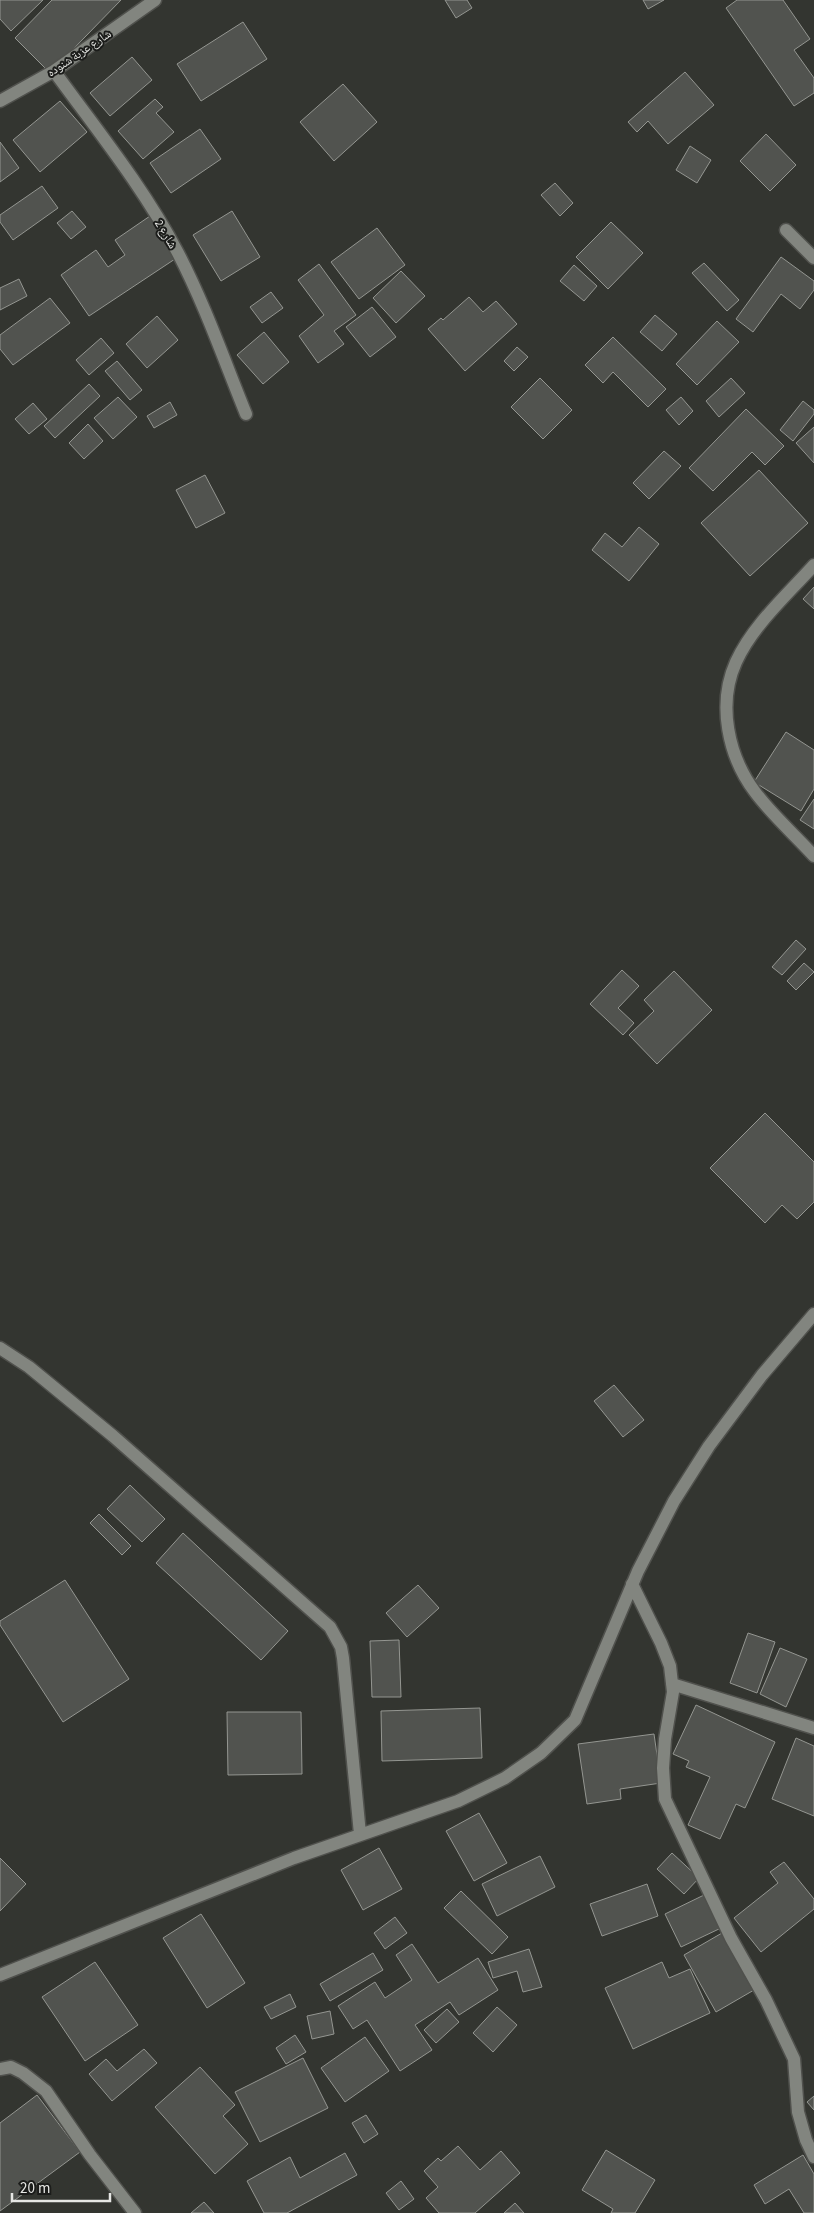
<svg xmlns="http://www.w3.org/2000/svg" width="814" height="2213" font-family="'Source Sans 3','Noto Naskh Arabic',sans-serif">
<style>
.building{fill:#51534f;stroke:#949691}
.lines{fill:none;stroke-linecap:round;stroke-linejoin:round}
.minor-casing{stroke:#50514d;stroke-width:15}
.minor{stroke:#82857f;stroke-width:12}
.labels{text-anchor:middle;stroke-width:4;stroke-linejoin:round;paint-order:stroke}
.street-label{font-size:12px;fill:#e6e7e4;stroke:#1b1c1a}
</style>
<rect width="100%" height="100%" fill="#333530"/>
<path class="building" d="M0,0H43L11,31L0,19Z
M52,0H121L50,73L15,38Z
M445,0H467L472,8L456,18Z
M643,0H664L648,9Z
M737,0H783L810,39L794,50L814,78V93L794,106L726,8Z
M243,22L267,59L201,101L177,64Z
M132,57L152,80L110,116L90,93Z
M685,72L714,105L668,144L648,121L637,132L628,122Z
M343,84L377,122L334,161L300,122Z
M155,99L163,107L156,113L174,132L143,159L118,131Z
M60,101L87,132L40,172L13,140Z
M200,129L221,159L171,193L150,163Z
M766,134L796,165L770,191L740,161Z
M0,142L19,168L0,182Z
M690,146L711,160L697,183L676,170Z
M555,183L573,203L560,216L541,195Z
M42,186L58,208L13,240L0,222V215Z
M72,211L86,227L71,239L57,223Z
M232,211L260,257L221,281L193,235Z
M150,216L178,257L89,316L61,275L96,250L108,267L125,255L115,240Z
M611,222L643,253L608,289L576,257Z
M377,228L405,265L359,299L331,262Z
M781,257L814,281V290L800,309L781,294L753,332L736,319Z
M704,263L739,300L727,311L692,273Z
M319,264L356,315L334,331L344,344L318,363L299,336L324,315L298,280Z
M574,265L597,286L584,301L560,281Z
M401,271L425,296L396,323L373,298Z
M19,279L27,296L0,310V288Z
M271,292L283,308L262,323L250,307Z
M469,297L483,312L496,301L517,324L465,371L428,329L441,318L443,320Z
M50,298L70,323L13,365L0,349V335Z
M372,307L396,337L370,357L346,327Z
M655,315L677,334L662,351L640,332Z
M157,316L178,340L147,368L126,344Z
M717,321L739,342L697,385L676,364Z
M264,332L289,362L263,384L237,355Z
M613,337L666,389L648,407L613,372L603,383L585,365Z
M101,338L114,353L89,375L76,360Z
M517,347L528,357L514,371L504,361Z
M117,361L142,390L130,400L105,371Z
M540,378L572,410L543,439L511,407Z
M731,378L745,393L719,417L706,401Z
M89,384L100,396L55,438L44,426Z
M118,397L137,417L113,439L94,418Z
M681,397L693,411L679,425L666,410Z
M803,401L814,410V414L793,441L780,430Z
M170,402L177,415L154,428L147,416Z
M33,403L47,419L29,434L15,419Z
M746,409L784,446L765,465L752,452L713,491L689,468Z
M88,424L103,441L84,459L69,443Z
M814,427V463L796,443Z
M664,451L681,466L649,499L633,483Z
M759,470L808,523L750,576L701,523Z
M205,475L225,513L196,528L176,490Z
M639,527L659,544L629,581L592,550L605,533L622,547Z
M814,587V609L803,599Z
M786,732L814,750V789L801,811L754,782Z
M814,799V829L800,820Z
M796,940L806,949L782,975L772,967Z
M804,963L814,972L796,990L787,981Z
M622,970L639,986L618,1008L634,1023L623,1035L590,1004Z
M674,971L712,1010L657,1064L629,1035L654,1011L644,1000Z
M765,1113L814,1162V1202L797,1219L782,1205L765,1223L710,1168Z
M614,1385L644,1420L623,1437L594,1401Z
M130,1485L165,1519L142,1542L107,1509Z
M99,1514L131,1546L122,1555L90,1523Z
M183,1533L288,1631L261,1660L156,1563Z
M65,1580L129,1679L63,1722L0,1625V1621Z
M418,1585L439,1608L407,1637L386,1613Z
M748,1633L775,1642L757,1693L730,1683Z
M399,1640L401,1697H372L370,1641Z
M780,1648L807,1659L786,1707L760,1694Z
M696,1705L775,1742L745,1808L736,1804L720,1839L688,1825L710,1777L686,1767L689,1761L673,1754Z
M480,1708L482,1758L382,1761L381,1711Z
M227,1712H301L302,1774L228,1775Z
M654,1734L661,1783L620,1789L621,1799L587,1804L578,1744Z
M796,1738L814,1746V1816L772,1799Z
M479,1813L507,1863L474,1881L446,1831Z
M379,1848L402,1889L363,1910L341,1870Z
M672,1853L699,1878L684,1894L657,1869Z
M540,1856L555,1887L497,1916L482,1884Z
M0,1858L26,1884L0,1911Z
M784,1862L814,1899V1909L761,1952L734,1918L778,1883L770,1872Z
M647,1884L658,1916L602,1936L590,1904Z
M461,1891L508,1937L492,1954L444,1908Z
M704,1895L721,1928L681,1947L665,1914Z
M201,1914L245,1983L207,2008L163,1938Z
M395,1917L407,1933L385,1949L374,1933Z
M722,1933L754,1990L716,2012L684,1955Z
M412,1944L438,1983L478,1958L498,1990L459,2015L450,2002L415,2025L432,2050L400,2071L367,2020L353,2029L338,2006L375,1982L385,1998L412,1980L396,1955Z
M529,1949L542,1987L523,1992L517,1971L493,1978L488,1962Z
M373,1953L383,1970L330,2001L320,1984Z
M95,1962L138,2025L85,2061L42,1997Z
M662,1962L669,1978L690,1969L710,2013L633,2049L605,1988Z
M290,1994L296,2007L271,2019L264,2007Z
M497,2007L517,2025L493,2052L473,2033Z
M447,2009L459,2022L436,2043L424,2030Z
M330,2011L334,2034L312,2039L307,2016Z
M295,2035L306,2052L286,2064L276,2048Z
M365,2037L389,2071L345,2102L321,2068Z
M144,2049L157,2063L112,2101L89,2074L106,2059L117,2071Z
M303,2058L328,2108L260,2142L235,2092Z
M200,2067L235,2105L223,2116L248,2144L215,2174L155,2107Z
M37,2095L80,2152L0,2211V2123Z
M814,2096V2110L807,2102Z
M366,2115L378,2134L364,2143L352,2123Z
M458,2146L480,2170L501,2151L520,2173L475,2213H439L426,2198L438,2187L424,2171L438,2158L441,2161Z
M606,2150L655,2180L635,2213H611L613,2209L582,2190Z
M345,2153L357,2175L287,2213H264L247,2181L290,2157L300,2178Z
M803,2155L814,2174V2213H804L789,2189L765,2204L754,2185Z
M401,2181L414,2199L399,2210L386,2193Z
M204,2202L214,2213H191Z
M515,2203L524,2213H504Z"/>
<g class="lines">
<defs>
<path id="minor" d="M54,71C97,130 144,188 178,253C205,305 224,360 246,414
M0,101L54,71L155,0
M786,230L814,258
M814,565C787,595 753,625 736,662C717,704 728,756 755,792C772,815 795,835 814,856
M0,1348L29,1367L113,1436L330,1627L341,1647L343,1658L360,1834
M632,1584L661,1643L670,1666L673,1692L665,1739L663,1768L665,1799L731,1938L766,2000L794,2059L798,2112L806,2140L814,2157
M672,1684L814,1728
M0,1975L294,1858L458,1801L505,1778L541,1753L575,1720L638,1571L674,1501L709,1446L762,1375L814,1314
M0,2069L11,2067L23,2073L46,2091L90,2155L135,2213"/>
</defs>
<use href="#minor" class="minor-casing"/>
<use href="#minor" class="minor"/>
</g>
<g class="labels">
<g class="street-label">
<text transform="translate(79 53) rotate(-34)" y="4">شارع عزبة شنوده</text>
<text transform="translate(166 234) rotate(59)" y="4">شارع 2</text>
</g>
</g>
<path d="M12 2193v8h98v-8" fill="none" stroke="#e6e7e4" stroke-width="2.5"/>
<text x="20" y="2193" font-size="15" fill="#e6e7e4" stroke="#1b1c1a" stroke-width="4" paint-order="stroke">20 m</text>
</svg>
